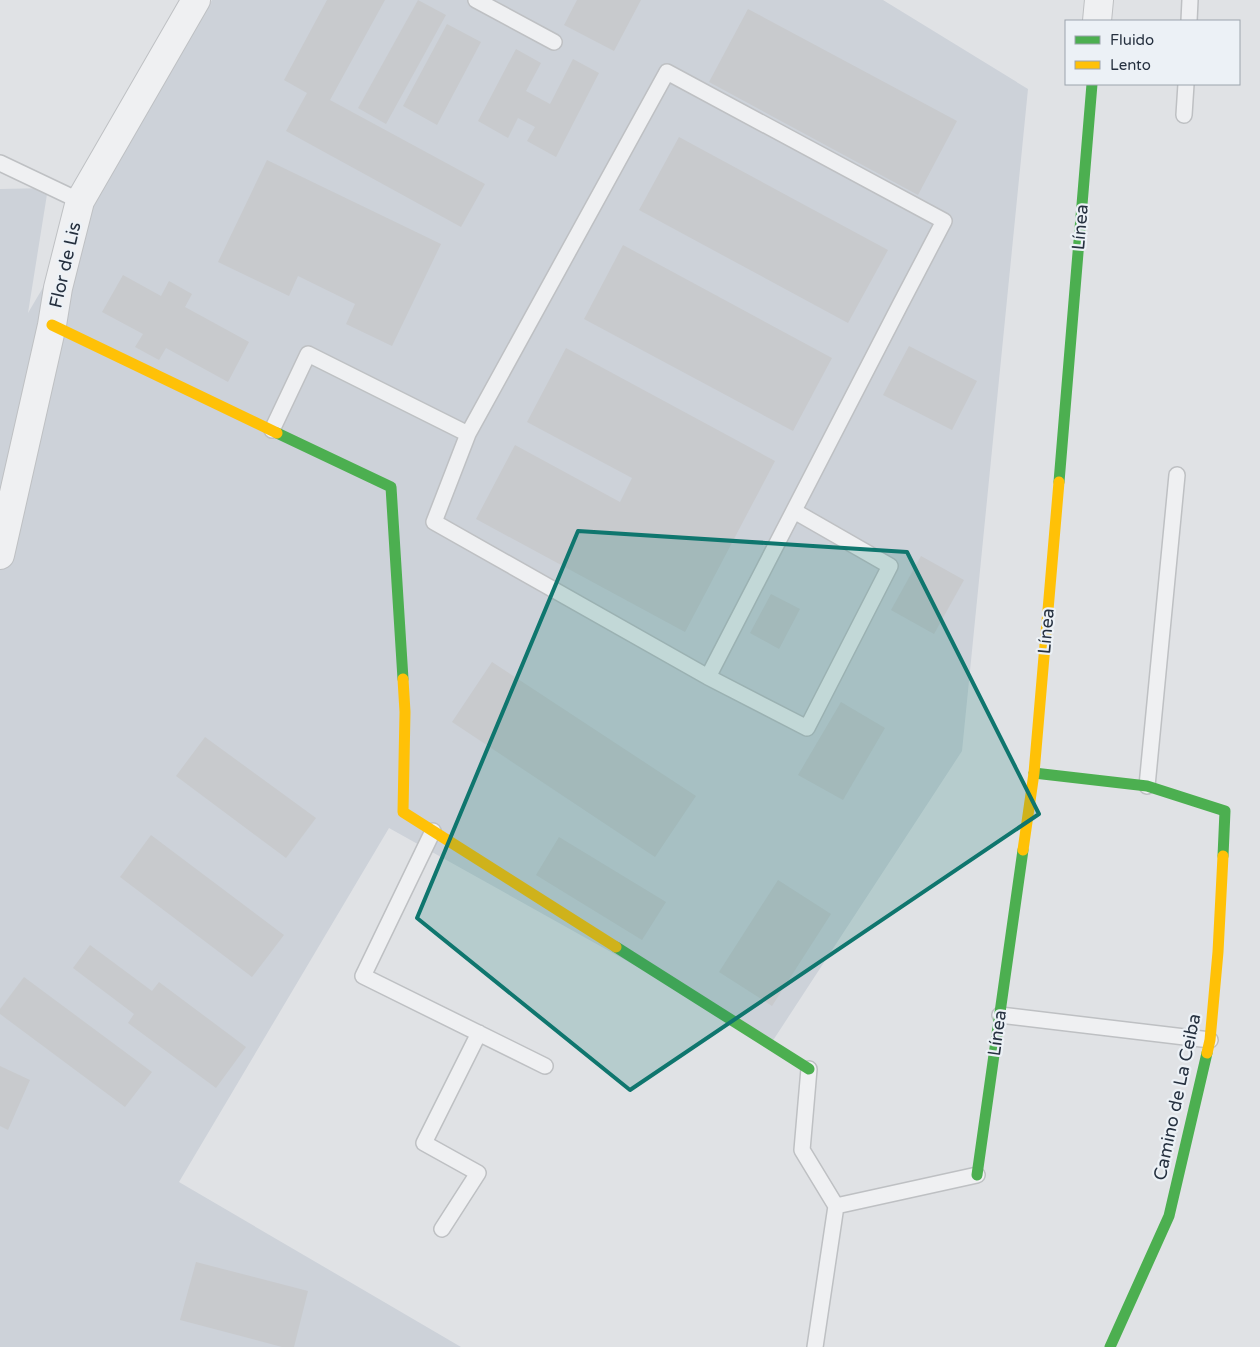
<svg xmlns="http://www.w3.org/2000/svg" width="1260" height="1347" font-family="'Varela Round',sans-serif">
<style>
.built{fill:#cdd2d9}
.building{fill:#c8cacd}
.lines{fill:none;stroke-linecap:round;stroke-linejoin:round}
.lane-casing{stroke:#bec0c3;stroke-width:18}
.street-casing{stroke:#bec0c3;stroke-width:30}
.lane{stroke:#eff0f2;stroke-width:15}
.street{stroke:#eff0f2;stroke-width:28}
.fast{stroke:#4caf50;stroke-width:11}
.slow{stroke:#ffc107;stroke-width:11}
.marked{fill:#0f766e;fill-opacity:0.2;stroke:#0f766e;stroke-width:4;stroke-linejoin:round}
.labels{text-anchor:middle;stroke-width:4.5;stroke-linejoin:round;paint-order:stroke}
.street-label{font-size:18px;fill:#25303f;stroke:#ecf1f6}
</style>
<rect width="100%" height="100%" fill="#e0e2e5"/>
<path class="built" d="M212,0H883L1028,89L962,751L772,1042L389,828L179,1182L461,1347H0V189L48,188L28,313Z"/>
<path class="building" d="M327,0H385L330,100L485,184L461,227L286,131L307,93L284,80Z
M418,0L446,15L386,124L358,108Z
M577,0H641L614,51L564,25Z
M748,9L957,121L918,195L709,82Z
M447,24L481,42L437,125L403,106Z
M516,49L541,63L526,91L550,104L573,59L599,73L556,157L527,141L535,127L518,118L508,138L478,121Z
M679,137L888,250L848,323L639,210Z
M267,160L441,244L392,346L346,324L355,304L298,276L289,296L218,262Z
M623,245L832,358L793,431L584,319Z
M123,275L161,296L169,281L192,294L185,307L249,342L228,382L166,348L159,360L135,347L143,334L102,312Z
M909,346L977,381L952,430L883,395Z
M566,348L775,461L685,632L476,519L515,445L620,502L632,478L527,422Z
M921,556L964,580L934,634L891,610Z
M771,594L800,609L779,649L750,633Z
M492,662L696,796L655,857L452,722Z
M841,702L885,728L843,800L798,775Z
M205,737L316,818L286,858L176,776Z
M151,835L284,935L252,977L120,877Z
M559,837L666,902L642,940L536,875Z
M778,880L831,914L772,1006L719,972Z
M90,945L152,991L159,982L246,1047L216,1088L128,1023L134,1014L73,968Z
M24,977L152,1072L125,1107L0,1014V1009Z
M0,1066L30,1080L8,1130L0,1126Z
M196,1262L308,1291L294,1347H282L180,1320Z"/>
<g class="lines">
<defs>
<path id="lane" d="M476,0L554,42
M1189,21L1190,0
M1184,115L1186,84
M0,163L80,201
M272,430L308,354L468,434L434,522L708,677L900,305L944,221L667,72L468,434
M708,677L807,728L890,566L794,511
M1147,786L1177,475
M433,831L363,976L545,1066
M1000,1015L1210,1040
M809,1069L802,1150L836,1206
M442,1229L478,1173L424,1143L479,1033
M815,1347L836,1206L977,1175"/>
<path id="street" d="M1097,21L1099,0
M0,555L52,325L58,288L80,201L196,0"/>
</defs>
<use href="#lane" class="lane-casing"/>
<use href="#street" class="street-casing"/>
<use href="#lane" class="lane"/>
<use href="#street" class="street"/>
<path class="fast" d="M277,433L391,487L403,679
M1059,482L1092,84
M1034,773L1147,786L1225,811L1223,856
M616,947L809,1069
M977,1175L1023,850
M1110,1347L1169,1216L1207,1053"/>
<path class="slow" d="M52,325L277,433
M403,679L405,712L403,812L616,947
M1023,850L1034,773L1059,482
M1207,1053L1210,1040L1218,952L1223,856"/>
</g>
<path class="marked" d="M578,531L907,552L1039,814L630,1090L417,918Z"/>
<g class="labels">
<g class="street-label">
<text transform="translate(1080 227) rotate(-85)" y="6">Línea</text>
<text transform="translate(65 265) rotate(-77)" y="6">Flor de Lis</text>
<text transform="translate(1046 631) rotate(-85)" y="6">Línea</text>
<text transform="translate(997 1033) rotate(-82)" y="6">Línea</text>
<text transform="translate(1177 1097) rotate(-78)" y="6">Camino de La Ceiba</text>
</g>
</g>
<rect x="1065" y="20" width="175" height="65" fill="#ecf1f6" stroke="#9ca4ad"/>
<rect x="1075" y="36" width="25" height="8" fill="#4caf50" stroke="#9ca4ad"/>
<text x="1110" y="45" font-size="15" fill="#25303f">Fluido</text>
<rect x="1075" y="61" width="25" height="8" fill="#ffc107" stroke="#9ca4ad"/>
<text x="1110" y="70" font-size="15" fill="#25303f">Lento</text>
</svg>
